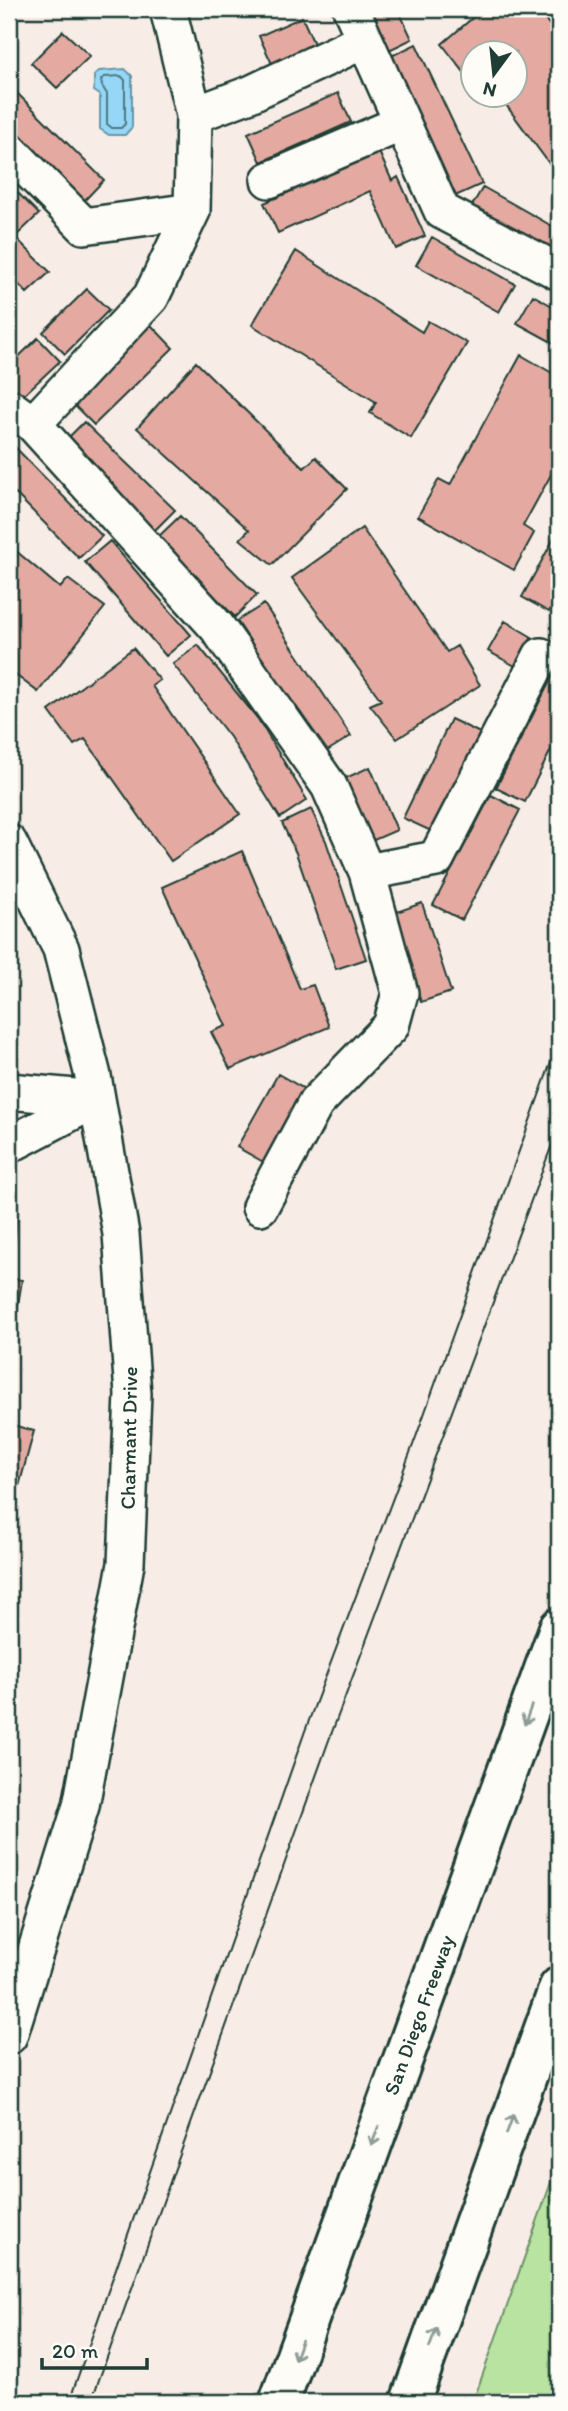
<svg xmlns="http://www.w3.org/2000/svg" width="568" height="2411" font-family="Itim,sans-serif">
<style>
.green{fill:#b9e3a0;stroke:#6c906a;stroke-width:2}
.water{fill:#96d6f7;stroke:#6699a9;stroke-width:2}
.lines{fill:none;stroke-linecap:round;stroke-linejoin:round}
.shore{stroke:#4f7a82;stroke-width:2}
.building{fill:#e4aaa1;stroke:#1f3d34;stroke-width:2}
.minor-casing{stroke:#1f3d34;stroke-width:40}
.highway-casing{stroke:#1f3d34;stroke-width:44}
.minor{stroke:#fdfcf7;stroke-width:35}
.highway{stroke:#fdfcf7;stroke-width:38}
.tram{stroke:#1f3d34;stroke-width:2}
.oneway{stroke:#8e9c96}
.labels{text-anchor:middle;stroke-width:5;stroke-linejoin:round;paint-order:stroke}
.street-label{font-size:21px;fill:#1f3d34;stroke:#fdfcf7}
</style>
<rect width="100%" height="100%" fill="#f8ece6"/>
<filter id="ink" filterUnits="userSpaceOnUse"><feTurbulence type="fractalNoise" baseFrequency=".0143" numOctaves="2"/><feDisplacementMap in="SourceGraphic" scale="14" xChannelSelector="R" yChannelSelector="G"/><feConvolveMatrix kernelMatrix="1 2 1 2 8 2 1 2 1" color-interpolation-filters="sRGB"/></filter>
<g filter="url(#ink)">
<path class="green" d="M559,2160V2402H473Z"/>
<path class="water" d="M125,69L132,76V127L125,135H109L100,129V95L94,91V76L99,71Z"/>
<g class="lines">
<path class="shore" d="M121,76L125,80V124L121,128H112L107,124V94L102,86L101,80L104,77Z"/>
</g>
<path class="building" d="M363,9H398L412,39L383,53Z
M483,9H554L544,18L559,36V177L498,94H516V52H474V72L467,76L442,44Z
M302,17L315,46L273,66L259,36Z
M63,31L90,56L57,88L31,63Z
M416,44L482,184L451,198L385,59Z
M9,85L104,180L82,203L9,130Z
M338,93L351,122L261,162L248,133Z
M379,152L392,181L398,177L425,236L396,249L370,191L278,233L264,203Z
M9,184L39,214L15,237L50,272L27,293L9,275Z
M483,187L559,230V266L467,214Z
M432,237L515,284L499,312L416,265Z
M296,251L422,332L428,321L467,343L411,438L370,413L376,402L252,325Z
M87,289L109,310L65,354L43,332Z
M533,295L559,310V346L517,323Z
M151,325L173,348L94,425L71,402Z
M38,338L60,361L13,405L9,400V366Z
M521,355L559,377V460L523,526L534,533L514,570L418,516L439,479L450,485Z
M196,362L304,468L316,457L347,489L272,565L240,539L249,530L137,428Z
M84,422L175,510L152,533L62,444Z
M9,441L102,536L79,558L9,487Z
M180,516L257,595L235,617L157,538Z
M362,528L447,652L457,646L480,685L397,739L370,705L381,700L292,578Z
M559,529V594L549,612L522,597Z
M110,541L191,635L166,656L85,562Z
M9,545L60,588L68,579L105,607L38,692L9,670V658L11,656L9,654Z
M264,604L351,736L324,753L237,621Z
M505,621L532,637L515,666L488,651Z
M198,645L258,719L307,800L280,818L230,737L173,664Z
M133,648L160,680L152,686L240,814L171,861L85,739L74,745L49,711Z
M552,677L559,680V734L525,802L496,788Z
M451,719L480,733L431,831L403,818Z
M370,767L397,830L367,843L339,781Z
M491,795L520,810L462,920L433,905Z
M311,809L326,841L366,959L336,969L296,853L282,823Z
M242,851L300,989L313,985L329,1027L230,1069L211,1032L226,1026L162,887Z
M422,903L451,992L421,1002L391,914Z
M278,1074L306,1090L265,1163L237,1147Z
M9,1219H17L13,1260L9,1259Z
M9,1278L22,1280L16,1317L9,1315Z
M9,1424L34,1431L9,1523Z"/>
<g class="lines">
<defs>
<path id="minor" d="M351,9L442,211L559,272
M194,115L250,94L365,40
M9,150L84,226L192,211
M269,180L402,123
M9,407L33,424L151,297L192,211L194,115L168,9
M33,424L217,627L329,786L367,872L400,993L391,1026L316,1103L260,1207
M9,843L61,949L93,1076L121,1234L133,1394L126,1564L81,1806L9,2036
M367,872L436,859L541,656
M9,1091L97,1099
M9,1145L97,1099"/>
<path id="highway" d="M279,2402L559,1628
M410,2402L559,1987"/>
</defs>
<use href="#minor" class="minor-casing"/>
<use href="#highway" class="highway-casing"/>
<use href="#minor" class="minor"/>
<use href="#highway" class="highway"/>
<path class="tram" d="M69,2402L305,1731L416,1437L559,1040
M91,2402L329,1740L559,1126"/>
</g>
<defs><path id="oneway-shaft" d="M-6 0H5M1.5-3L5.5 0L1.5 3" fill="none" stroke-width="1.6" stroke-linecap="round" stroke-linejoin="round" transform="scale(1.75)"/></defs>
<g class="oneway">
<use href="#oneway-shaft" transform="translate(528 1715) rotate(110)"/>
<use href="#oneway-shaft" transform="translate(510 2124) rotate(-70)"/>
<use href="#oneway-shaft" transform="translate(375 2136) rotate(110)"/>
<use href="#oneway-shaft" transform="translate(433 2338) rotate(-70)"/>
<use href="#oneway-shaft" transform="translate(298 2350) rotate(110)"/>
</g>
</g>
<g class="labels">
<g class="street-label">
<text transform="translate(129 1438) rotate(-89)" y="7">Charmant Drive</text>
<text transform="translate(419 2015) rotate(-70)" y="7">San Diego Freeway</text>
</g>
</g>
<rect width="568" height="2411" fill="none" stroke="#fdfcf7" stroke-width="35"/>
<rect x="18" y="18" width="533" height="2376" fill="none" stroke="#1f3d34" stroke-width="2.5" filter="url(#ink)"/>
<g transform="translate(494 74) rotate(195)"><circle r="33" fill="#fdfcf7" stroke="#a4b0a9" stroke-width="2"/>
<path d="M0-5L12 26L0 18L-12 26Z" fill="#1f3d34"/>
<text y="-10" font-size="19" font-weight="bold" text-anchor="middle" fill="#1f3d34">N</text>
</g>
<path d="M42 2358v10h105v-10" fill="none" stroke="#1f3d34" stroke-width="3.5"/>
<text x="52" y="2358" font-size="21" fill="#1f3d34" stroke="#fdfcf7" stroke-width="5" paint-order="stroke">20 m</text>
</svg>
